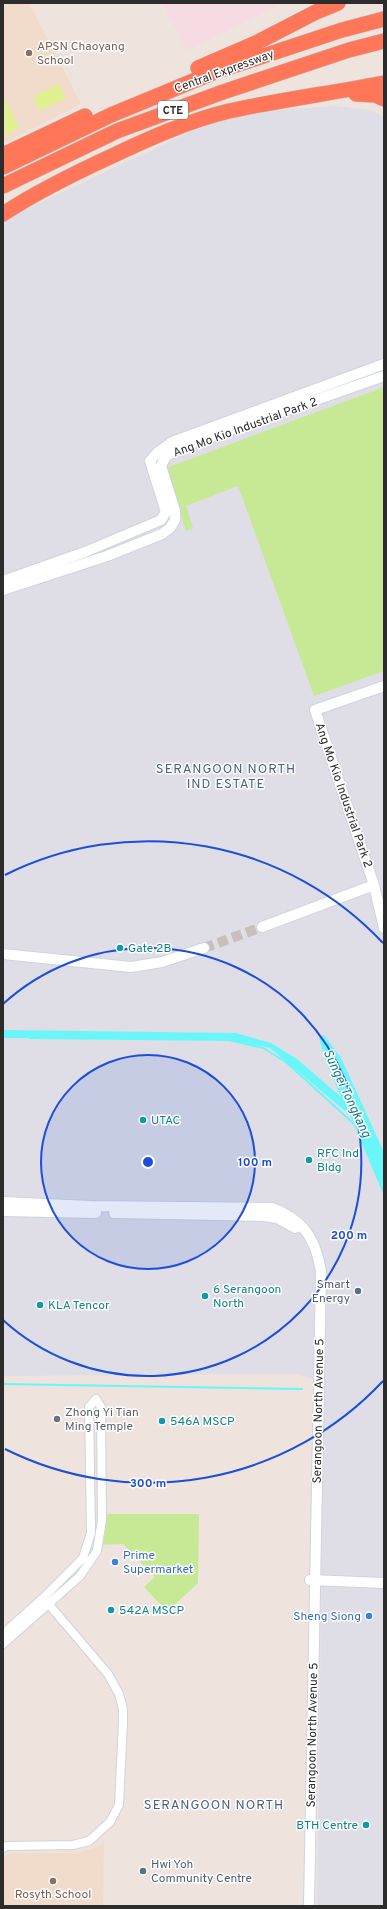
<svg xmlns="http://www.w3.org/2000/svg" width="387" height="1909" font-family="Overpass,sans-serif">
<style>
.industrial{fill:#dfdee7}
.education{fill:#f1dccc}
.medical{fill:#f6dbe3}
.green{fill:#c7e996}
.pitch{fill:#e1f191}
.water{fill:#69f6f8}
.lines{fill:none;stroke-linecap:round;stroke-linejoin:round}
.stream{stroke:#69f6f8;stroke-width:2}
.tertiary-tunnel{stroke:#c8beba;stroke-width:10;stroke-dasharray:10 5;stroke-linecap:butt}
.minor-casing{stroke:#ccd4df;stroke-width:10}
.tertiary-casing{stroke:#ccd4df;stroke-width:12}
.motorway-casing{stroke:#c4c4c4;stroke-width:16}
.minor{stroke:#fff;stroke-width:8}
.tertiary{stroke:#fff;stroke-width:10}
.motorway{stroke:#ff7758;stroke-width:15}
.ring{fill:none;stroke:#1d4ed8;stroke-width:2}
.education-dot{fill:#8d6e63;stroke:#fff;stroke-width:1.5}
.culture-dot{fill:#0f9aa8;stroke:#fff;stroke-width:1.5}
.service-dot{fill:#5c6f8a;stroke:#fff;stroke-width:1.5}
.worship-dot{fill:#6b7280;stroke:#fff;stroke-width:1.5}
.shop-dot{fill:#3f7fe0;stroke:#fff;stroke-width:1.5}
.labels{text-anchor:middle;stroke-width:3;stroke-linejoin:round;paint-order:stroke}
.shield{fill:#fff;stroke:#6b6b6b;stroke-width:1}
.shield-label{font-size:11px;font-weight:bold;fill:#2c2c2c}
.education-label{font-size:12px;fill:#785e54;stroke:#fff;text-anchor:start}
.street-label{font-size:12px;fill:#2c2c2c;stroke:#fff}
.culture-label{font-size:12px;fill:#0d838f;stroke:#fff;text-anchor:start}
.service-label{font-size:12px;fill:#4e5e75;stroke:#fff;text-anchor:end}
.worship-label{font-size:12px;fill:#5b616d;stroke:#fff;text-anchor:start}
.shop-label{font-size:12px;fill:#366cbe;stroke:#fff;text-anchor:start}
.neighbourhood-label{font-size:13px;letter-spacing:1px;fill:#486181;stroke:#fff}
.water-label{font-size:13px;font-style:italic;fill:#067f8b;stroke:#fff}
.centre{fill:#1d4ed8;stroke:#fff;stroke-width:2}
.ring-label{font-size:12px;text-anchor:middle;font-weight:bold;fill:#1d4ed8;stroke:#fff;stroke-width:3;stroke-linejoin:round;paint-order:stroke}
</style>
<rect width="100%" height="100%" fill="#efe3de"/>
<path class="industrial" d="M335,106L369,110L384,116V1906H317L324,1383L298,1374L3,1376V220L192,131L231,118L277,110Z"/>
<path class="education" d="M3,3H29L81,104L3,144Z
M104,1842L103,1906H3V1856L13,1853H76L97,1847Z"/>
<path class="medical" d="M162,3H283L187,51Z"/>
<path class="green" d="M384,387V671L314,696L238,486L186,506L193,528L186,531L166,468Z
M99,1514H199L198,1583L167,1612L144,1587L155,1577L123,1544L96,1545Z"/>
<path class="pitch" d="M59,84L66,98L40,111L33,97Z
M3,95L19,128L3,136Z"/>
<path class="water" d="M3,1030L236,1033L271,1043L297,1059L341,1097L325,1059L319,1038L324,1035L341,1058L384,1152V1196L350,1115L270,1048L231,1040L3,1038Z"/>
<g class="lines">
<path class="stream" d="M30,1038L229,1040L263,1048L286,1062L353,1123
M3,1384L302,1389"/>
<path class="tertiary-tunnel" d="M204,948L262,927"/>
<defs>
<path id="minor" d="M3,1634L43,1598L83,1558L91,1533L89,1407L96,1399L101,1407L102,1520L97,1551L80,1576L3,1644
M3,1848L7,1846L73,1845L89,1841L110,1822L119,1805L123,1722V1709L119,1694L108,1674L46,1601"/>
<path id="tertiary" d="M3,581L85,552L161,520L166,512L150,461L157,453L172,442L384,364
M3,590L107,556L162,534L170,528L175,520V511L161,466L166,456L185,446L384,376
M384,686L315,710L374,885L384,928
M262,927L374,885
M3,954L131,967L162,962L204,948
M3,1202L90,1206L272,1208C304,1220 316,1239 321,1272L309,1906
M3,1211L96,1213
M114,1213L264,1216L277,1218L295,1228
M310,1580L384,1583"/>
<path id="motorway" d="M198,68L256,43L316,12L338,3
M356,94L375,95L384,99
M3,155L85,116
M3,167L111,115L215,72L342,30L384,19
M3,186L117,131L223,92L349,50L384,41
M3,214C38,191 75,173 112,156C150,138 188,121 229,111C280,100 332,93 384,83"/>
</defs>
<use href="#minor" class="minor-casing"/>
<use href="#tertiary" class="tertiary-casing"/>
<use href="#motorway" class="motorway-casing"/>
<use href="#minor" class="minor"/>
<use href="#tertiary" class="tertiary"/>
<use href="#motorway" class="motorway"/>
</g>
<circle cx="148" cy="1162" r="107" fill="#1d4ed8" fill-opacity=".12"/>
<g class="ring">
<circle cx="148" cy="1162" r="107"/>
<path d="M3 1004A214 214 0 1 1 3 1320"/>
<path d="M383 1381A321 321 0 0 1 5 1449M5 875A321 321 0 0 1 383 943"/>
</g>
<g class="education-dot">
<circle cx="29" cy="53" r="4"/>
<circle cx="53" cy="1881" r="4"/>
</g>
<g class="culture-dot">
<circle cx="120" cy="948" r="4"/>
<circle cx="143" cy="1120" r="4"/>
<circle cx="309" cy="1160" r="4"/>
<circle cx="205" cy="1296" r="4"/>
<circle cx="40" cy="1305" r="4"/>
<circle cx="162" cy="1421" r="4"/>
<circle cx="111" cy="1610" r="4"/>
<circle cx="366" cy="1825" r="4"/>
</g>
<g class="service-dot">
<circle cx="358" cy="1291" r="4"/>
<circle cx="143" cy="1871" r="4"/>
</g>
<circle class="worship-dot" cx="57" cy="1419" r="4"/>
<g class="shop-dot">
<circle cx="115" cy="1562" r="4"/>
<circle cx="369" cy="1616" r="4"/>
</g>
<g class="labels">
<rect class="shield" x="158" y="101" width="30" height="18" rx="3"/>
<g class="shield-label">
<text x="173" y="114">CTE</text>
</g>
<g class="education-label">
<text x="37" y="50">APSN Chaoyang<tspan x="37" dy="14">School</tspan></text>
<text x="53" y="1898" text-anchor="middle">Rosyth School</text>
</g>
<g class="street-label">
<text transform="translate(224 71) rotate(-20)" y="4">Central Expressway</text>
<text transform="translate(245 427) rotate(-20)" y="4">Ang Mo Kio Industrial Park 2</text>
<text transform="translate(344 795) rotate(71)" y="4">Ang Mo Kio Industrial Park 2</text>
<text transform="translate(318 1411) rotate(-89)" y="4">Serangoon North Avenue 5</text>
<text transform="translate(312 1735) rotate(-89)" y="4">Serangoon North Avenue 5</text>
</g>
<g class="culture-label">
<text x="128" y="952">Gate 2B</text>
<text x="151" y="1124">UTAC</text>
<text x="317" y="1157">RFC Ind<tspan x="317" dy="14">Bldg</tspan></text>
<text x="213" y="1293">6 Serangoon<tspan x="213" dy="14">North</tspan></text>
<text x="48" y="1309">KLA Tencor</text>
<text x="170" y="1425">546A MSCP</text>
<text x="119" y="1614">542A MSCP</text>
<text x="358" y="1829" text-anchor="end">BTH Centre</text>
</g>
<g class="service-label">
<text x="350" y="1288">Smart<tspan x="350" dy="14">Energy</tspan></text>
<text x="151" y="1868" text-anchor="start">Hwi Yoh<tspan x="151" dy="14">Community Centre</tspan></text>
</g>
<g class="worship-label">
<text x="65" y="1416">Zhong Yi Tian<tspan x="65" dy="14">Ming Temple</tspan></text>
</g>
<g class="shop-label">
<text x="123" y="1559">Prime<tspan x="123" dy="14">Supermarket</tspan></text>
<text x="361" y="1620" text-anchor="end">Sheng Siong</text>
</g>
<g class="neighbourhood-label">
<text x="226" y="773">SERANGOON NORTH<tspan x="226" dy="15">IND ESTATE</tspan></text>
<text x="214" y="1809">SERANGOON NORTH</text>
</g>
<g class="water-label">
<text transform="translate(348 1093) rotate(65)" y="5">Sungei Tongkang</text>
</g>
</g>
<circle cx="148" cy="1162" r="6" class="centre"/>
<g class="ring-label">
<text x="255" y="1166">100 m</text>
<text x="349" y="1239">200 m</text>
<text x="148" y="1487">300 m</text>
</g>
<rect width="387" height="1909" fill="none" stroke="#2c2c2c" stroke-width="8"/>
</svg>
